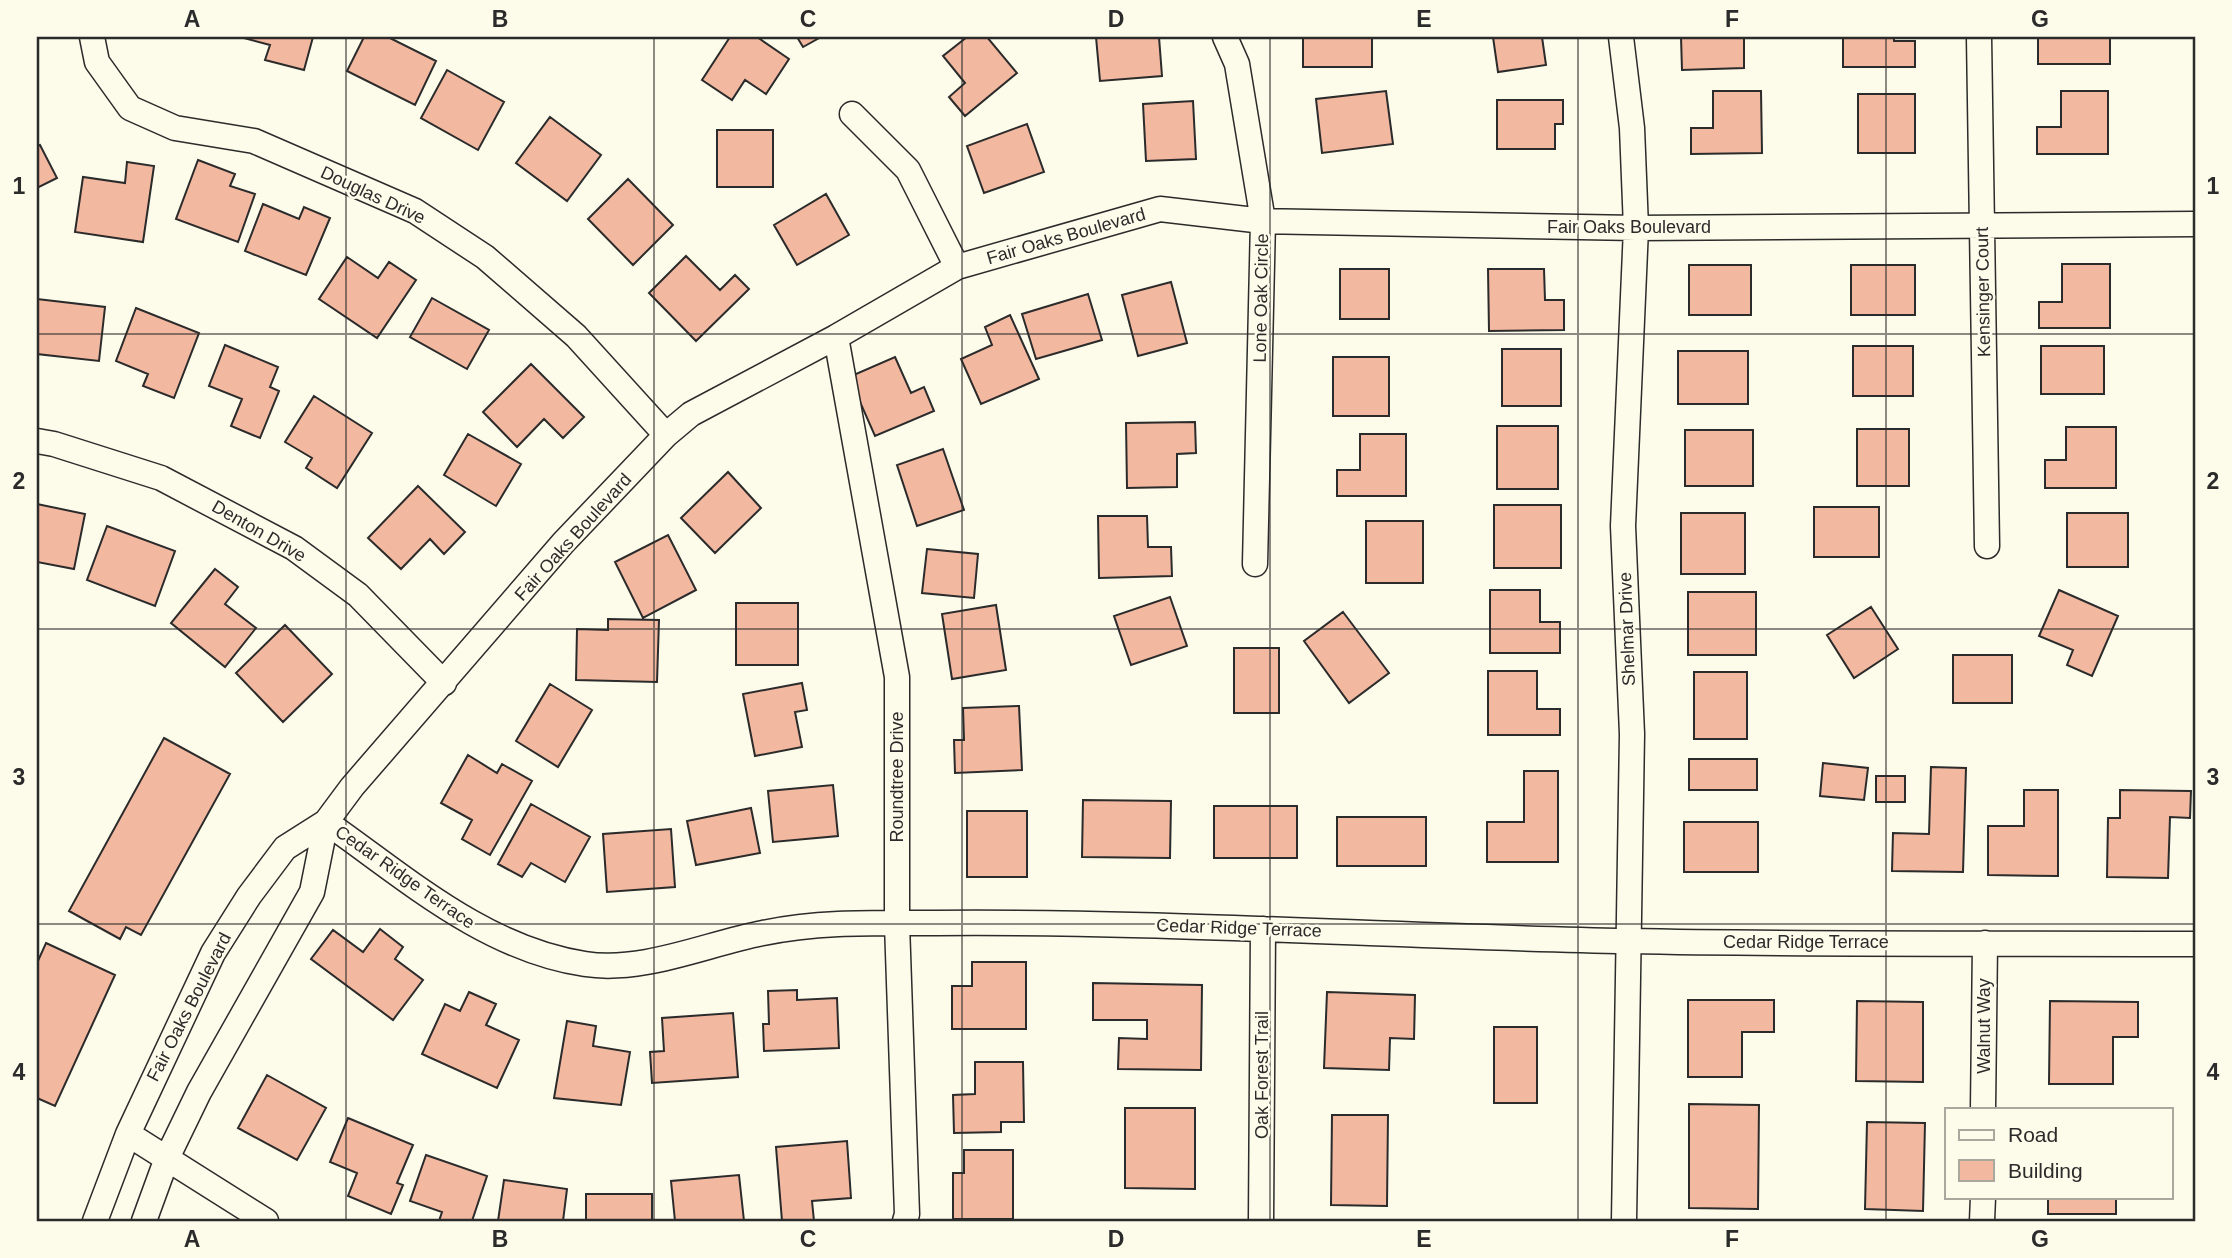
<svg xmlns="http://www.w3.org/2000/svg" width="2232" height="1258" font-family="Helvetica,sans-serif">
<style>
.building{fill:#f2b8a0;stroke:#2b2b2b;stroke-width:2}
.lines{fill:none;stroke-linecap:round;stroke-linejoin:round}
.minor-casing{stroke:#2b2b2b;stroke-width:27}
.minor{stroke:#fdfbea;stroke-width:24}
.grid{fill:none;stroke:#2b2b2b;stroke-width:2;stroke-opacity:0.55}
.labels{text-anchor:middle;stroke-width:5;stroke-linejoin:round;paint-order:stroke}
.street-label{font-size:18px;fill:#2b2b2b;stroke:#fdfbea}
.neatline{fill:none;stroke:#2b2b2b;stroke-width:2.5}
.grid-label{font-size:23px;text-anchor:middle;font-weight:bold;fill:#2b2b2b}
</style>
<rect width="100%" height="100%" fill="#fdfbea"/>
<path class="building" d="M313,37L304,70L265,60L270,45L244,38Z
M364,37H388L436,61L415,105L347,71Z
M730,37H757L789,59L766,94L745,80L732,100L702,80Z
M797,37H821L803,47Z
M967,37H987L1017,73L965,116L949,97L965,83L943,56Z
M1096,37H1159L1162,76L1100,81Z
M1303,37H1372V67H1303Z
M1493,37H1542L1546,65L1498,72Z
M1681,37H1744V68L1682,70Z
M1843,37H1894V41H1915V67H1843Z
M2038,37H2110V64H2038Z
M447,70L504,102L478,150L421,118Z
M1386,91L1393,144L1322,153L1316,99Z
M1713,91H1761L1762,153L1691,154V128H1713Z
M2061,91H2108V154H2037V127H2061Z
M1858,94H1915V153H1858Z
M1497,100H1563V124H1555V149H1497Z
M1193,101L1196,159L1146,161L1143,104Z
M550,117L601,155L567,201L516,163Z
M1027,124L1044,172L984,193L967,146Z
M717,130H773V187H717Z
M40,145L57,178L37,188V146Z
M198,160L235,174L230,186L255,194L238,242L176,219Z
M127,162L154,166L143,242L75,232L83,177L125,183Z
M628,179L673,225L633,265L588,219Z
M826,194L849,235L797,265L774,225Z
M263,204L299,219L304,207L330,218L306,275L245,251Z
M686,256L720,290L735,275L749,289L696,341L649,293Z
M347,257L378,278L389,262L416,280L377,338L319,299Z
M2062,264H2110V328H2039V302H2062Z
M1689,265H1751V315H1689Z
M1851,265H1915V315H1851Z
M1340,269H1389V319H1340Z
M1488,269H1544L1545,300H1564V330L1489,331Z
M1171,282L1187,343L1138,356L1122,295Z
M1088,294L1102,340L1036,359L1022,314Z
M432,298L489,330L467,369L410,337Z
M37,299L105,307L99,361L37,354Z
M136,308L199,333L174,398L143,386L148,374L116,361Z
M1010,315L1039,379L981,404L961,359L992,345L985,327Z
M225,345L278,367L270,387L279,391L260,438L231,426L242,399L209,386Z
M1853,346H1913V396H1853Z
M2041,346H2104V394H2041Z
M1502,349H1561V406H1502Z
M1678,351H1748V404H1678Z
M895,357L911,393L924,387L934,411L875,436L849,377Z
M1333,357H1389V416H1333Z
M531,364L584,417L563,438L544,419L517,447L483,412Z
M314,396L372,433L337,488L306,468L312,458L285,442Z
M1195,422L1196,453L1177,454V487L1127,488L1126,423Z
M1497,426H1558V489H1497Z
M2066,427H2116V488H2045V460H2066Z
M1857,429H1909V486H1857Z
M1685,430H1753V486H1685Z
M468,434L521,464L496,506L444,475Z
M1360,434H1406V496H1337V470H1360Z
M943,449L964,510L917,526L897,465Z
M728,472L761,508L715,553L681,518Z
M418,486L465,532L444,554L430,539L401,569L368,538Z
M37,504L85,514L74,569L37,562Z
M1494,505H1561V568H1494Z
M1814,507H1879V557H1814Z
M1681,513H1745V574H1681Z
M2067,513H2128V567H2067Z
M1098,516H1147L1148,547H1171L1172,576L1099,578Z
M1366,521H1423V583H1366Z
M107,526L175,551L155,606L87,580Z
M668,535L696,590L643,618L615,562Z
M927,549L978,554L974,598L922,593Z
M215,569L238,587L225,604L256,628L225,667L171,623Z
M1490,590H1540V622H1560V653H1490Z
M2059,590L2118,616L2092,676L2067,665L2073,650L2039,636Z
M1688,592H1756V655H1688Z
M1170,597L1187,646L1131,665L1114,616Z
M736,603H798V665H736Z
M996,605L1006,670L952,679L942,614Z
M1871,607L1898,649L1854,678L1827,635Z
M1343,612L1389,673L1349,703L1304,641Z
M608,619L659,620L657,682L576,680L577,629L608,630Z
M285,625L332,674L283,722L236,673Z
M1234,648H1279V713H1234Z
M1953,655H2012V703H1953Z
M1488,671H1537V709H1560V735H1488Z
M1694,672H1747V739H1694Z
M802,683L807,710L795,712L802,747L755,756L743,694Z
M550,684L592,710L558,767L516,741Z
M1019,706L1022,770L955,773L954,740H964L963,708Z
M164,738L230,774L141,935L126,927L120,939L69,911Z
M468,755L497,773L502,764L532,781L490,855L462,839L472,820L441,803Z
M1689,759H1757V790H1689Z
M1823,763L1868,768L1864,800L1820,796Z
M1931,767L1966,768L1963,872L1892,871L1893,833L1929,834Z
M1524,771H1558V862H1487V822H1524Z
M1876,776H1905V802H1876Z
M833,785L838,836L773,842L768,791Z
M2024,790H2058V876L1988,875V826H2024Z
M2120,790L2191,791L2190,818L2170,817L2168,878L2107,877L2108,818H2120Z
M1083,800L1171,801L1170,858L1082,857Z
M531,804L590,837L565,882L531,863L522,877L498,864Z
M1214,806H1297V858H1214Z
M751,808L760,853L696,865L687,821Z
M967,811H1027V877H967Z
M1337,817H1426V866H1337Z
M1684,822H1758V872H1684Z
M671,829L675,887L607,892L603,834Z
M380,929L403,947L395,959L423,980L393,1020L311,959L333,930L363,952Z
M46,943L115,975L55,1106L37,1098V963Z
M972,962H1026V1029H952V986H972Z
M1093,983L1202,985L1201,1070L1118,1069L1119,1038L1147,1039V1020H1093Z
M797,990V1000L837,998L839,1048L764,1051L763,1024H769L768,991Z
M469,992L496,1004L486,1025L519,1040L497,1088L422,1054L445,1004L460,1011Z
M1327,992L1415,995L1414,1039L1390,1038L1389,1070L1324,1068Z
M1688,1000H1774V1032H1742V1077H1688Z
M1857,1001L1923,1002V1082L1856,1081Z
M2050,1001L2138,1002V1037H2113V1084H2049Z
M733,1013L738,1077L652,1083L650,1052L664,1051L662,1018Z
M567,1021L596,1026L593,1046L630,1052L621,1105L554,1098Z
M1494,1027H1537V1103H1494Z
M975,1062H1023L1024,1122H1001V1132L954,1133L953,1095L975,1094Z
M267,1075L326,1108L297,1160L238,1128Z
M1689,1104L1759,1105L1758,1209L1689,1208Z
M1125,1108H1195V1189L1125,1188Z
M1332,1115H1388L1387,1206L1331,1205Z
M348,1118L413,1145L397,1183L403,1185L391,1214L348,1196L357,1173L330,1162Z
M1867,1122L1925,1123L1923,1211L1865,1209Z
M847,1141L851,1198L812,1201L814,1221H782L776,1147Z
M964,1150H1013V1219H953V1173H964Z
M426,1155L487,1176L472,1221H439L442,1212L410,1201Z
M739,1175L744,1221H675L671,1181Z
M504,1180L567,1189L563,1221H498Z
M586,1194H652V1221H586Z
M2048,1197H2116V1214H2048Z"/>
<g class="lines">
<defs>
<path id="minor" d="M92,37L97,62L130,108L175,128L254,141L415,211L485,257L576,336L666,435
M1225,37L1237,64L1263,221L1255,564
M1621,37L1632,128L1636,228L1623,526L1632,734L1624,1221
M1979,37L1987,546
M852,114L908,170L957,267
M836,337L897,677V924L907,1214L905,1221
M37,441L54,444L161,478L294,548L358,595L444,683
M326,822C406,878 485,949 585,964C643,973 706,944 763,933C819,921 879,923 936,923C1167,921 1397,937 1628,941C1817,945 2006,943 2195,944
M1983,1109L1985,943
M128,1134L266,1221
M95,1221L128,1134L213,953L249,896L285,848L326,822L352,787L563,543L666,435L691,414L836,337L957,267L1160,209L1263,221L1636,228L2195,224
M144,1221L167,1158L199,1092L312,892L326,822
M1261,1221L1263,929
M1982,1221L1983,1197"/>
</defs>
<use href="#minor" class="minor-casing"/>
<use href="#minor" class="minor"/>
</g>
<path class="grid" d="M346,37V1221M654,37V1221M962,37V1221M1270,37V1221M1578,37V1221M1886,37V1221M37,334H2195M37,629H2195M37,924H2195"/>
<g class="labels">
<g class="street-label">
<text transform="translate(373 195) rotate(25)" y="6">Douglas Drive</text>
<text x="1629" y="233">Fair Oaks Boulevard</text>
<text transform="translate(1066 236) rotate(-16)" y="6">Fair Oaks Boulevard</text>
<text transform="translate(1983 292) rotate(-91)" y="6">Kensinger Court</text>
<text transform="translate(1261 298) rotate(-89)" y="6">Lone Oak Circle</text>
<text transform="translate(259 531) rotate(30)" y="6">Denton Drive</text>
<text transform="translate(573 537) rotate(-48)" y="6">Fair Oaks Boulevard</text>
<text transform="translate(1627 629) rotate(-92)" y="6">Shelmar Drive</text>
<text transform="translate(897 777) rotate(-90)" y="6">Roundtree Drive</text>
<text transform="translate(405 877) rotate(35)" y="6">Cedar Ridge Terrace</text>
<text transform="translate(1239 928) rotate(2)" y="6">Cedar Ridge Terrace</text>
<text x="1806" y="948">Cedar Ridge Terrace</text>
<text transform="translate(189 1007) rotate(-63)" y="6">Fair Oaks Boulevard</text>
<text transform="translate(1984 1026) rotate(-90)" y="6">Walnut Way</text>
<text transform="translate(1262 1075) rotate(-90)" y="6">Oak Forest Trail</text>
</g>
</g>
<rect width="2232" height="1258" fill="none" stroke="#fdfbea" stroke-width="77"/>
<rect x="1945" y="1108" width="228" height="91" fill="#fdfbea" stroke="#a9a89e" stroke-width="2"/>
<rect x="1959" y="1130" width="35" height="10" fill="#fdfbea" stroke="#a9a89e" stroke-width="2"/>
<text x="2008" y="1142" font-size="21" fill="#2b2b2b">Road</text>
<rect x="1959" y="1160" width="35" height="21" fill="#f2b8a0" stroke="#a9a89e" stroke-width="2"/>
<text x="2008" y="1178" font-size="21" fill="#2b2b2b">Building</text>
<rect x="38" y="38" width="2156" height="1182" class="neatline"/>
<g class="grid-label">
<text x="192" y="27">A</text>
<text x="500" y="27">B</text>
<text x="808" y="27">C</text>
<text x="1116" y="27">D</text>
<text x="1424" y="27">E</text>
<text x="1732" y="27">F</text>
<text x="2040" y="27">G</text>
<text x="19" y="194">1</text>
<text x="2213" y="194">1</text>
<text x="19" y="489">2</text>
<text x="2213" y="489">2</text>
<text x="19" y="785">3</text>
<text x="2213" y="785">3</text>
<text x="19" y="1080">4</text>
<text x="2213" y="1080">4</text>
<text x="192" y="1247">A</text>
<text x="500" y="1247">B</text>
<text x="808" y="1247">C</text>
<text x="1116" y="1247">D</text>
<text x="1424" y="1247">E</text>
<text x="1732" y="1247">F</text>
<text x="2040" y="1247">G</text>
</g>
</svg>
